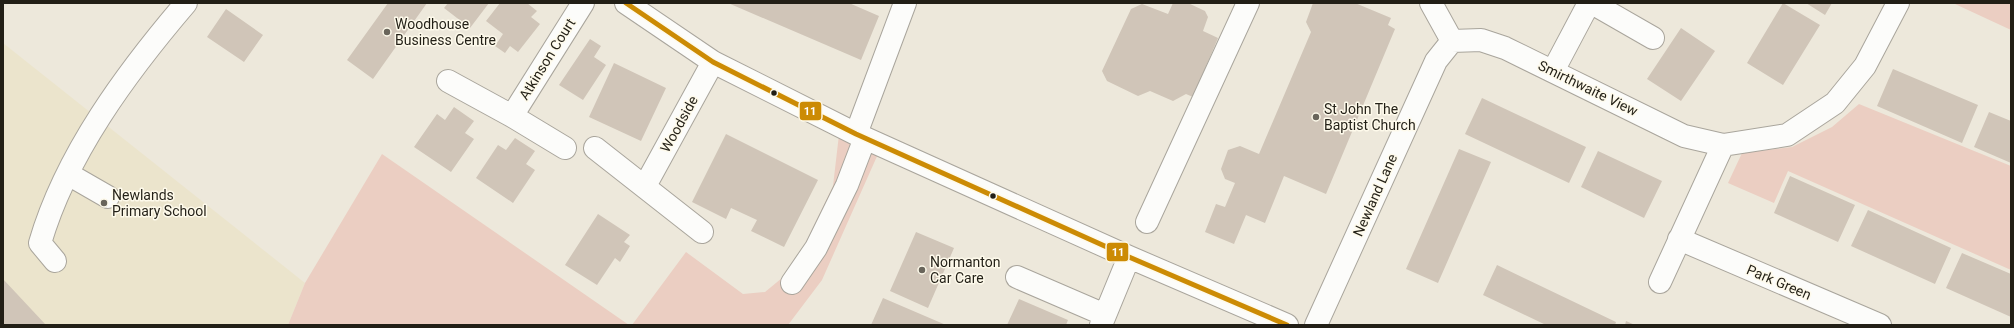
<svg xmlns="http://www.w3.org/2000/svg" width="2014" height="328" font-family="Roboto,sans-serif">
<style>
.built{fill:#ebe4cc}
.green{fill:#ebcec2}
.building{fill:#d0c5b8}
.lines{fill:none;stroke-linecap:round;stroke-linejoin:round}
.minor-casing{stroke:#a9a59c;stroke-width:24}
.minor{stroke:#fcfcfa;stroke-width:22}
.bus-1-casing{stroke:#fefaeb;stroke-width:8}
.bus-1{stroke:#cc8b04;stroke-width:5}
.poi-dot{fill:#69655b;stroke:#fefaeb;stroke-width:1.5}
.bus-dot{fill:#221f16;stroke:#fefaeb;stroke-width:1.5}
.labels{text-anchor:middle;stroke-width:3;stroke-linejoin:round;paint-order:stroke}
.poi-label{font-size:14px;fill:#221f16;stroke:#fefaeb;text-anchor:start}
.street-label{font-size:14px;fill:#221f16;stroke:#fefaeb}
.line-badge{stroke:#fefaeb;stroke-width:1.5}
.badge-label{font-size:11px;text-anchor:middle;font-weight:bold;fill:#fff}
</style>
<rect width="100%" height="100%" fill="#ede8db"/>
<path class="built" d="M3,43L305,283L288,325H3Z"/>
<path class="green" d="M2011,3V30L1955,4V3Z
M1859,104L2011,166V270L1788,171L1774,203L1728,183L1742,153L1792,147L1832,127Z
M840,126L882,145L822,280L788,325H632L686,252L743,294L765,292L782,278L800,255L833,186Z
M382,154L629,325H288L305,283Z"/>
<path class="building" d="M388,3H427L373,79L347,60Z
M448,3H489L470,28L444,8Z
M500,3H527L537,11L531,17L540,24L518,52L510,46L505,53L495,46L503,34L486,21Z
M728,3H849L879,16L861,60Z
M1173,3H1188L1205,11L1208,17L1203,31L1218,38L1193,97L1186,94L1173,101L1150,91L1138,96L1107,81L1102,71L1131,9L1142,4L1168,14Z
M1313,3H1355L1391,18L1388,25L1395,29L1326,194L1284,176L1265,223L1246,215L1234,244L1205,232L1216,204L1225,207L1235,183L1225,179L1221,169L1228,150L1240,146L1259,154L1311,32L1306,22Z
M1783,3L1820,25L1783,85L1747,63Z
M1806,3H1832L1825,15Z
M226,9L263,35L244,62L207,37Z
M1681,28L1715,51L1681,101L1647,79Z
M590,39L601,46L594,57L606,65L583,100L559,85Z
M614,63L666,88L641,141L589,117Z
M1893,69L1978,105L1962,143L1877,106Z
M1482,98L1586,147L1569,183L1465,134Z
M454,107L474,121L465,133L474,139L451,172L414,147L437,114L445,120Z
M1989,112L2011,121V163L1974,147Z
M726,134L818,180L784,247L751,231L757,220L731,208L726,219L692,202Z
M515,138L535,151L526,164L535,170L513,203L476,178L498,145L506,150Z
M1459,149L1491,162L1438,283L1406,269Z
M1598,151L1662,181L1644,218L1581,187Z
M1790,176L1855,205L1838,242L1774,213Z
M1868,210L1951,248L1935,284L1851,246Z
M598,214L630,235L624,242L630,246L620,262L615,258L597,285L565,265Z
M916,232L954,248L928,308L890,291Z
M1962,253L2011,274V317L1946,288Z
M1497,265L1616,322L1615,325H1546L1483,295Z
M3,279L46,325H3Z
M883,298L946,325H871Z
M1019,299L1068,320L1066,325H1007Z
M1626,321L1635,325H1625Z"/>
<g class="lines">
<defs>
<path id="minor" d="M626,3L713,62L856,134L1129,257L1287,325
M1592,3L1653,38
M1452,41L1481,40L1505,48L1684,136L1723,145L1787,135L1835,103L1865,66L1898,3
M1553,71L1589,3
M448,81L512,116L565,148
M512,116L583,3
M856,134L905,3
M595,148L702,232
M68,174L108,197
M645,186L713,62
M1147,222L1248,3
M1679,239L1880,325
M55,261L40,243C66,154 127,72 186,3
M1017,277L1105,315
M1660,282L1723,145
M792,283L816,248L847,185L865,138
M1101,325L1129,257
M1316,325L1436,61L1452,41L1431,3"/>
</defs>
<use href="#minor" class="minor-casing"/>
<use href="#minor" class="minor"/>
<defs>
<path id="bus-1" d="M626,3L713,62L856,134L1129,257L1287,325"/>
</defs>
<use href="#bus-1" class="bus-1-casing"/>
<use href="#bus-1" class="bus-1"/>
</g>
<g class="poi-dot">
<circle cx="387" cy="32" r="4"/>
<circle cx="1316" cy="117" r="4"/>
<circle cx="104" cy="203" r="4"/>
<circle cx="922" cy="270" r="4"/>
</g>
<g class="bus-dot">
<circle cx="774" cy="93" r="3.5"/>
<circle cx="993" cy="196" r="3.5"/>
</g>
<g class="labels">
<g class="poi-label">
<text x="395" y="29">Woodhouse<tspan x="395" dy="16">Business Centre</tspan></text>
<text x="1324" y="114">St John The<tspan x="1324" dy="16">Baptist Church</tspan></text>
<text x="112" y="200">Newlands<tspan x="112" dy="16">Primary School</tspan></text>
<text x="930" y="267">Normanton<tspan x="930" dy="16">Car Care</tspan></text>
</g>
<g class="street-label">
<text transform="translate(547 59) rotate(-58)" y="5">Atkinson Court</text>
<text transform="translate(1588 88) rotate(26)" y="5">Smirthwaite View</text>
<text transform="translate(679 124) rotate(-61)" y="5">Woodside</text>
<text transform="translate(1375 195) rotate(-66)" y="5">Newland Lane</text>
<text transform="translate(1779 282) rotate(23)" y="5">Park Green</text>
</g>
</g>
<g class="line-badge">
<rect x="799" y="101" width="23" height="20" rx="4" fill="#cc8b04"/>
<rect x="1106" y="242" width="23" height="20" rx="4" fill="#cc8b04"/>
</g>
<g class="badge-label">
<text x="810" y="115">11</text>
<text x="1118" y="256">11</text>
</g>
<rect width="2014" height="328" fill="none" stroke="#221f16" stroke-width="8"/>
</svg>
